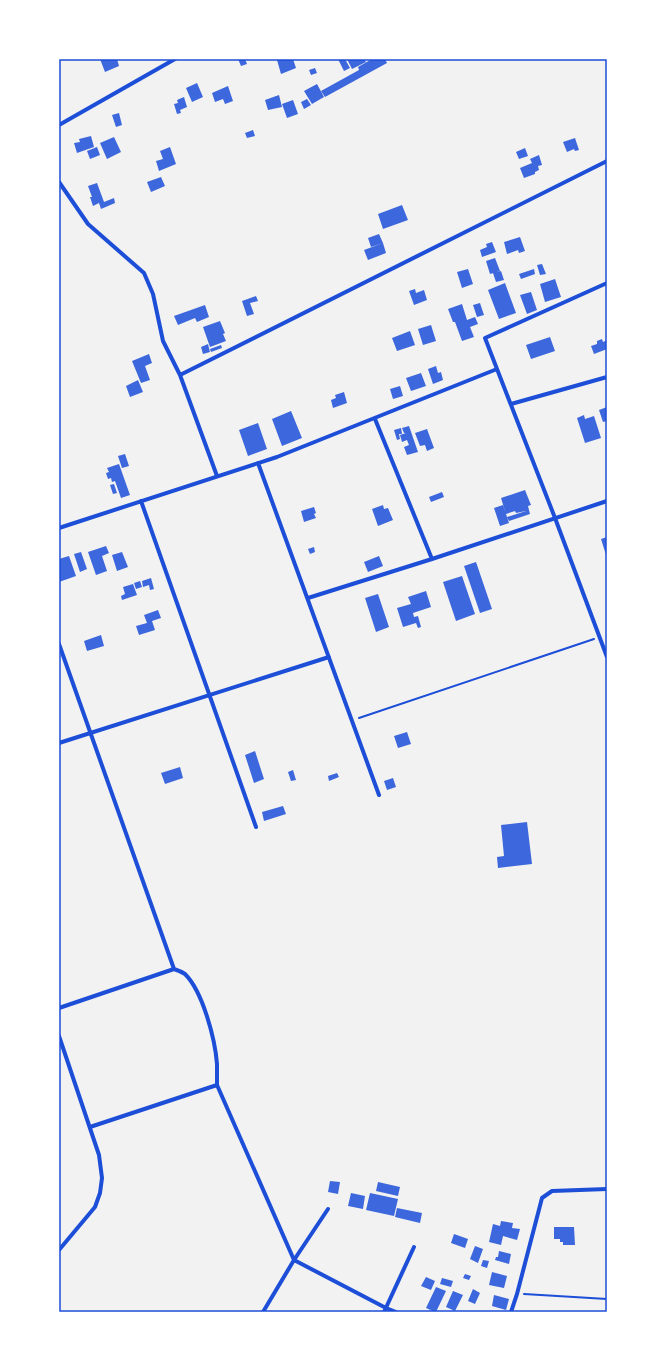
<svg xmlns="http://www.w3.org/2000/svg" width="666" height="1371" font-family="'Golos Text',sans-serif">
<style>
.building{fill:#3d67dc}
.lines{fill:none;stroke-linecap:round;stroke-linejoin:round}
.path{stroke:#1d4ed8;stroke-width:2}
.minor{stroke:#1d4ed8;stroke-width:4}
.neatline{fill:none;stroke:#1d4ed8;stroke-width:1.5}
</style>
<rect width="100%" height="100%" fill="#f2f2f2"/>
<path class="building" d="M100,59H117L119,66L105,72Z
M238,59H245L247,64L241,66Z
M280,59H293L296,68L281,74L277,60Z
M338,59H345L350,68L344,71Z
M347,59H364L366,62L352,69Z
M372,59H385L387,63L325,97L321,91L359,70L358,67Z
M315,68L317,73L311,75L309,70Z
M197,83L203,97L192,102L186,88Z
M317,84L324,97L312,104L304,91Z
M228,86L233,101L225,104L223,99L215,102L212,93Z
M279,95L282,107L268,110L265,100Z
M184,97L187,107L180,110L181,113L177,114L174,104L178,103L177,100Z
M307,99L311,105L304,109L301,102Z
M293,100L298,114L287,118L282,104Z
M119,113L122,125L116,127L112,115Z
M253,130L255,136L247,138L245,133Z
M91,136L94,147L77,153L74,143L80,142L79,139Z
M114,137L121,152L107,159L100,143Z
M575,138L579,150L575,151L574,149L567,152L563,142Z
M97,147L100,155L90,159L87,151Z
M170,147L176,164L159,171L156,161L163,159L160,151Z
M525,148L528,156L519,159L516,152Z
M539,155L542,165L538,166L539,170L535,172V174L524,178L520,168L532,163L530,159Z
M161,177L165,186L151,192L147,182Z
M97,183L104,202L114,198L115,203L101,209L99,203L93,206L90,197H92L88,186Z
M402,205L408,220L383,229L378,214Z
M379,234L383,243L371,247L368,238Z
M520,237L525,251L519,253L518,250L507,254L504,242Z
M492,242L496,252L482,257L480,250L487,247L486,244Z
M383,243L386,253L368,260L364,250Z
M495,258L500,271L490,274L486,261Z
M542,264L546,274L540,275L537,265Z
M468,269L473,284L462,288L457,272Z
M534,269L535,274L521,279L519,274Z
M501,271L504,280L496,282L493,273Z
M555,279L561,297L545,302L540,284Z
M505,283L516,313L499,319L488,290Z
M415,289L416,293L424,290L427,300L414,305L409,291Z
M531,292L537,310L527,314L520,295Z
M256,296L258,301L250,303L254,314L247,316L242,301Z
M480,303L484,315L477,317L473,305Z
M462,304L467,320L475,317L478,324L470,327L474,337L462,341L455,322H453L448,309Z
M205,305L209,317L197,322L195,318L178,325L174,316Z
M220,321L225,333L223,334L226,341L210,347L203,327Z
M431,325L436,341L423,345L418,329Z
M410,331L415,345L397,351L392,338Z
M550,337L555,351L531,359L526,345Z
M602,339L603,342L607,340V349L594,354L591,346L597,344V341Z
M208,344L210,352L203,354L201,347Z
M221,345L222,348L211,352L210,349Z
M149,354L152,363L145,366L150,380L141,383L132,361Z
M436,366L438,373L441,372L443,380L433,384L428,369Z
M421,373L426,386L411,391L406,378Z
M138,380L143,392L130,397L126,386Z
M400,386L403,396L393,399L390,389Z
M344,392L347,403L333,408L331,400L336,398L335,395Z
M607,407V421L603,422L599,410Z
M291,411L302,438L282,446L272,419Z
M584,415L585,419L594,416L601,438L585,443L577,418Z
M258,423L267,449L248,456L239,430Z
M409,426L418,452L407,455L404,447L409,445L407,440L402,442L400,435L406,433H404L402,428Z
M401,428L402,434H399L400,439L397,440L394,430Z
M427,429L434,448L427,451L425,445L420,446L415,433Z
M125,454L129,466L122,468L118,456Z
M119,464L130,495L121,498L115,481L112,482L111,478L108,479L106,473L109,472L107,468Z
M114,484L117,493L113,494L110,485Z
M525,490L531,505L528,506L530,514L509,521L507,517L526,511L516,513L515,511L506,514L501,498Z
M442,492L444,497L431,502L429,497Z
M383,505L384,509L388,508L393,520L378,526L372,509Z
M503,505L509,523L500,526L494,508Z
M314,507L316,513L314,514L316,518L304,522L301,511Z
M607,537V558L601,539Z
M106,546L109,553L102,556L107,571L96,575L88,552Z
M314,547L315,552L310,554L308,549Z
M81,552L87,569L80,572L74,554Z
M122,552L128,567L117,571L112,555Z
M69,556L76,576L59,582V559Z
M379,556L383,566L368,572L364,562Z
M476,562L492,609L480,613L464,566Z
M462,576L475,614L456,621L443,582Z
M151,578L154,589L150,590L149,585L143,587L142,581Z
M140,581L142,587L136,589L134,583Z
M133,584L137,595L122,600L121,596L125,594L123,587Z
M426,591L431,607L413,613L414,617L418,616L421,627L418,628L416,623L403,627L397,608L411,604L408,597Z
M378,594L389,627L376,632L365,598Z
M158,610L161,618L152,621L155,630L139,635L136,626L147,623L144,615Z
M101,635L104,646L87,651L84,641Z
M407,732L411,744L398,748L394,736Z
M255,751L264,779L254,783L245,755Z
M180,767L183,778L165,784L161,773Z
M293,770L296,780L291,781L288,772Z
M337,773L339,777L329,781L328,776Z
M393,778L396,787L387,790L384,781Z
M283,806L286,814L264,821L262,812Z
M527,822L532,864L498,868L497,857L504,856L501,825Z
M330,1181L340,1182L338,1194L328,1192Z
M378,1182L400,1187L398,1196L376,1191Z
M351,1193L365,1196L363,1209L348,1206Z
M370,1193L398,1199L394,1216L366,1210Z
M397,1208L422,1213L420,1223L395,1217Z
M501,1221L513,1223L512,1228L520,1229L517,1240L503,1236L501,1245L489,1242L493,1224L500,1226Z
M554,1227H574L575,1245H563V1242H560V1239H554Z
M454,1234L468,1239L465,1248L451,1243Z
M475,1246L483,1249L478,1263L470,1259Z
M499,1251L511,1254L509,1264L495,1260L496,1257H498Z
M483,1260L489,1261L487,1268L481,1266Z
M492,1272L507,1276L504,1288L489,1285Z
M465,1274L471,1276L469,1280L463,1278Z
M426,1277L435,1281L431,1290L421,1286Z
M442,1278L453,1281L451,1287L440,1284Z
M436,1287L446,1291L436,1312H435L426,1308Z
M473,1289L480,1293L475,1304L468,1301Z
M453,1291L463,1295L455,1311L446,1307Z
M494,1295L509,1299L506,1310L492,1306Z"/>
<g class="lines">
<path class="path" d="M359,718L594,639
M524,1294L607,1299"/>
<path class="minor" d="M59,125L175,59
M59,182L88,224L144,273L153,294L163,341L180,375L217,476
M497,369L555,518L607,657
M180,375L607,161
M511,404L607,377
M375,419L432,559
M258,463L379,795
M141,501L256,827
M59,528L277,457L497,369L485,338L607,283
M308,598L432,559L607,501
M59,644L174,969C177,970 182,972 185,974C203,992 215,1039 217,1064C217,1071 217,1078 217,1085L294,1260L386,1308L396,1312
M59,743L329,657
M59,1008L174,969
M59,1036L99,1155L102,1178L100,1193L95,1207L59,1250
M90,1127L217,1085
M263,1312L294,1260L328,1209
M384,1312L414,1247
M511,1312L517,1294L542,1198L552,1191L607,1189"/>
</g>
<rect width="666" height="1371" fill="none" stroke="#ffffff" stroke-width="120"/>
<rect x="60" y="60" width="546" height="1251" class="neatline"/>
</svg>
